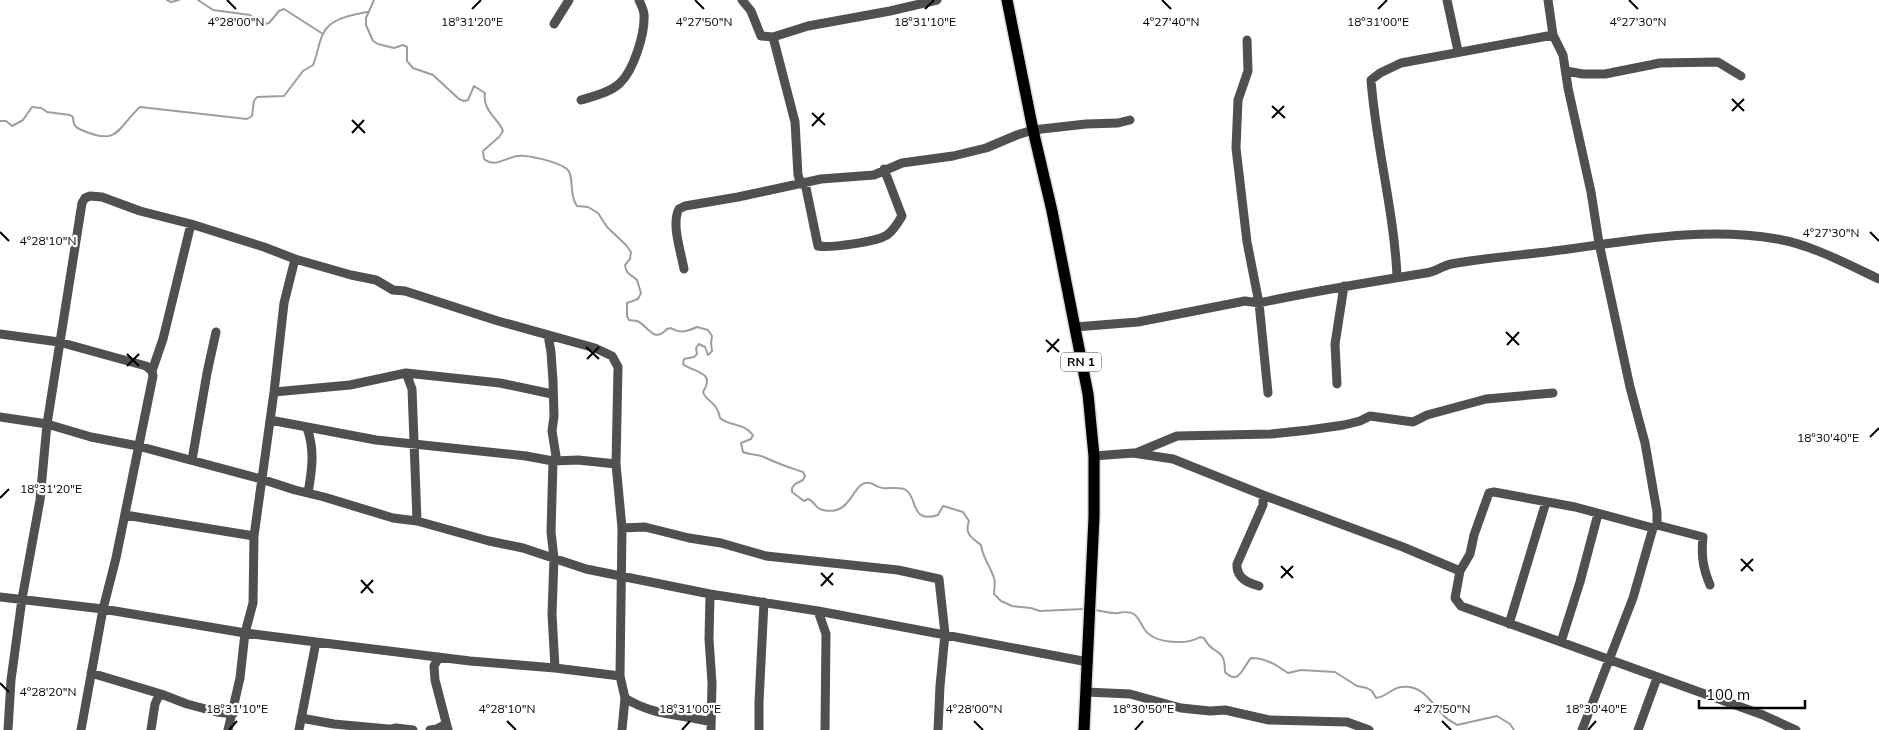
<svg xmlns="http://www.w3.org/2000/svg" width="1879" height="730" font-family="Mulish,sans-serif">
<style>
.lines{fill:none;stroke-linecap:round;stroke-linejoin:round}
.stream{stroke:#9e9e9e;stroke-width:2}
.major-casing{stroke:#dbdbdb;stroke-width:14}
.minor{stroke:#505050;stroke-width:9}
.major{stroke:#000;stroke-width:11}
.ticks{fill:none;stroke:#000;stroke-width:2}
.labels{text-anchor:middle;stroke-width:4.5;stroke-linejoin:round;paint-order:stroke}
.shield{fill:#fff;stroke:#4c4c4c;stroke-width:1}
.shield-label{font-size:12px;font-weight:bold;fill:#000}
.ticks-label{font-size:12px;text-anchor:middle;fill:#000;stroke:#fff;stroke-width:4.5;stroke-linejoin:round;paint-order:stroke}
</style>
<rect width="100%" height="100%" fill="#fff"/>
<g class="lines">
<path class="stream" d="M167,0L171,2L179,0
M198,0L213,10L250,15L264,24L269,23L279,11L284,9L323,34
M374,0L366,18V25L373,41L378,44L394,48L403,45L407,47V61L413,68L433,75L459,99L464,101L468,100L474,86L485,93C482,111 499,119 503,131L499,137L483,151L484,159C495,168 505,158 517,156C527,154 558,162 567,169C575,176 568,194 577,206L588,207L598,213L607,227L626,245L631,252L630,259L625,265C626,275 631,274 637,280L641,293L638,299L627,303V316L629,320C632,321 634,320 637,321C649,326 653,344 667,329L671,328C680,334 688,331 697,327L708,330L712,336L711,343L712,351L708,355L705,347L699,344L696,348L697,354L694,357L684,359L683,364C694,373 716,371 703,392C707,403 717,401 720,418C731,427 743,422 753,435L751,439L741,443L743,452C750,455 757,454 764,457C778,464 788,467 803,472L805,476L803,480L795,484L792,488V492L804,501L808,499C815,501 815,509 823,510C853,517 852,480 869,483C874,483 877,488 883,488C890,489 900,486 906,490C918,498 910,524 938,515L943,506L963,512L969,521C964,534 972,538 981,545C983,559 990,565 994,578C996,583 994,588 994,594L1001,601L1012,606L1031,608L1040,611L1084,609
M0,121H6L12,126L23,120L32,107L41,108L47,112L70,115L73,117C73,126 76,128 84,131C119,146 118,127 140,107L247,119L252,116L254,101L257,97L284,96L303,71L313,65C317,56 319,41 323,34C330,18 352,15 367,12
M1095,610C1102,611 1111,614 1118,613C1123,612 1129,611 1134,614C1139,618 1141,624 1145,630C1155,644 1187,645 1200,637L1204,638C1213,657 1225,645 1225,672C1239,687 1244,665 1251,658C1266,658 1276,665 1288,673L1301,670L1335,672L1357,686L1367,688L1372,691L1376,698C1386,697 1392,688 1401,687C1423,684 1431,703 1444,716C1448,720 1453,722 1457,725L1497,716L1510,724L1514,730"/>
<defs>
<path id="major" d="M1007,0L1033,130L1052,211L1088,394L1094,456V517L1084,730"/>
</defs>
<use href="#major" class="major-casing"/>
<path class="minor" d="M742,0L751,11L761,36L773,37L808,26L890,11L937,0
M1447,0L1458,51
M1548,0L1553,35L1563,55L1568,88L1591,192L1599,243L1630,387L1645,443L1657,512V525L1653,528L1633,598L1582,730
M554,24L569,0
M773,37L795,122L798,175L801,184
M1247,40L1248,71L1238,100L1236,148L1247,242L1259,303L1268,393
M1566,71L1583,74H1605L1660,63L1718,62L1741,76
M581,100C594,96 611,92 620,83C634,70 645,33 644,15C644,10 641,5 639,0
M805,183L818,246C831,248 876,242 887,235C894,230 898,223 902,216L884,169
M684,269C681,252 671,224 679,209L685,206L738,197L821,179L874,175L902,163L953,156L986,148L1017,135L1033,130L1086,124L1118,123L1130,120
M1397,276C1394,211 1376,146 1371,80L1380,73L1401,63L1553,35
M1075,327L1138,322L1245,301L1259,303C1314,291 1370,282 1426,273C1435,272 1442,266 1451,264C1479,259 1508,256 1537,253C1617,244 1696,225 1777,239C1812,245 1847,264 1879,279
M0,334L59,342L146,366L152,371L153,376L116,558L103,609L81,730
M548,335L551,352L553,381L554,416L552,431L556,456L553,461L551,532L554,558L552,614L555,668
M152,371L163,339L191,224
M406,373L412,389L417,521
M1337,384L1335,344L1344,286
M274,392L350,385L406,373L500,383L552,394
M0,417L47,424L91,437L138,446L261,479L295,490L324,497L393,518L417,521L489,541L523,548L586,569L710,594L818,611L1088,662
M270,420L376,440L526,456L553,461L578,460L616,464
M307,428C315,450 312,470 308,493
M1136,453L1177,436L1271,434L1309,430L1344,425L1360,421L1370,416L1413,422L1427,415L1486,399L1553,393
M1094,456L1133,453L1173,459L1263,495L1403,547L1460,571L1455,598L1461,606L1763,715L1796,730
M192,460L207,373L216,332
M125,515L254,536
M1657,525L1703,537C1701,556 1703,568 1710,585
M622,528L645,527L689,538L721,543L766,556L898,570L939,579L945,634L940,686L938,730
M1460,571L1470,554L1474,535L1489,493L1494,492L1575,507L1653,528
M1259,586C1248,583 1236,578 1237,564L1263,505V495
M710,594L709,639L712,683L711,730
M0,597L103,609L245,633L316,642L470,661L555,668L620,676
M818,611L826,634L825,730
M1509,624L1546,502
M1561,642L1580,582L1598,514
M439,657L434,666L435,680L448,730
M91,673L161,694
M1086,692L1130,694L1181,708L1210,711L1225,710L1269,720L1347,722L1369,730
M625,698C653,716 680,714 711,722
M301,718L334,724L388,729
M8,730L11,680L22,599L40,500L47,424L82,203L85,198L90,196L102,197L140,211L191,224L264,247L295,259L351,275L376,280L393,290L405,291L498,321L595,348L612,356L618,367L616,464L622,528L620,676L625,698L622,730
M151,730L155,704L159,695L161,694L187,704L217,712L233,714
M228,730L240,678L245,633L253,603L254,536L274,392L284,303L295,259
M299,730L316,642
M387,730L396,728L413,730
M430,730L437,729L446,724
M759,730V702L764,602
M1638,730L1657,678"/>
<use href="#major" class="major"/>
</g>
<path class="ticks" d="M227,0L236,9M695,0L704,9M1162,0L1171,9M1629,0L1638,9M472,9L481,0M925,9L934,0M1378,9L1387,0M1732,99L1744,111M1272,106L1285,118M1732,111L1744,99M812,113L825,125M1272,118L1284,106M352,120L365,133M812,126L824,113M352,133L364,120M0,232L9,241M1870,232L1879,241M1506,332L1519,345M1046,340L1059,352M1507,345L1519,332M586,347L599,359M1047,352L1059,339M127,354L139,366M587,359L599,347M127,366L139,354M1870,437L1879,428M0,498L9,489M1741,559L1753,571M1281,566L1293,578M1741,571L1753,559M821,573L833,585M1281,578L1293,566M361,580L373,593M821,586L833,573M361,593L373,580M0,683L9,692M507,721L516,730M974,721L983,730M1442,721L1451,730M229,730L237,721M682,730L690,721M1135,730L1143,721M1588,730L1596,721"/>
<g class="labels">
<rect class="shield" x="1061" y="352.5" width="40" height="19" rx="4"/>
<g class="shield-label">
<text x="1081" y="366">RN 1</text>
</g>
</g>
<g class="ticks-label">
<text x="1638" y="26">4°27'30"N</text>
<text x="236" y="26">4°28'00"N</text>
<text x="704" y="26">4°27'50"N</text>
<text x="1171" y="26">4°27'40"N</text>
<text x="925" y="26">18°31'10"E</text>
<text x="472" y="26">18°31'20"E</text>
<text x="1378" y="26">18°31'00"E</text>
<text x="1831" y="237">4°27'30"N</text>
<text x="48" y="245">4°28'10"N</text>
<text x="1828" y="442">18°30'40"E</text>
<text x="51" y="493">18°31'20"E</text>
<text x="48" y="696">4°28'20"N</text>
<text x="237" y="713">18°31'10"E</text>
<text x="690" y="713">18°31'00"E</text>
<text x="1143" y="713">18°30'50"E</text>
<text x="1596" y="713">18°30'40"E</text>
<text x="507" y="713">4°28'10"N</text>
<text x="974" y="713">4°28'00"N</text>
<text x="1442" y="713">4°27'50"N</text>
</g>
<path d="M1699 700v8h106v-8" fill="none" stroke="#000000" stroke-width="2.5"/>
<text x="1706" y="700" font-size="15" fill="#000000" stroke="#ffffff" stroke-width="4" paint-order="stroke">100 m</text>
</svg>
